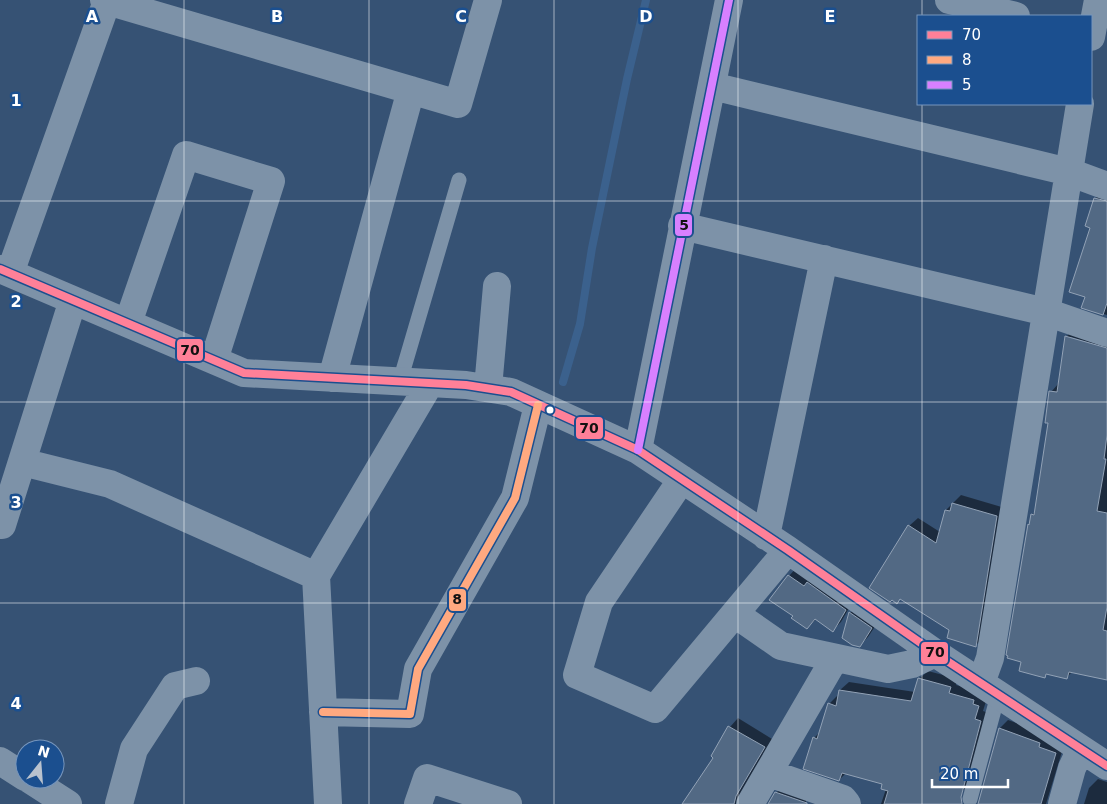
<svg xmlns="http://www.w3.org/2000/svg" width="1107" height="804" font-family="'DejaVu Sans',sans-serif">
<style>
.shadow{fill:#0007}
.lines{fill:none;stroke-linecap:round;stroke-linejoin:round}
.stream{stroke:#3b618d;stroke-width:8}
.building{fill:#526984;stroke:#92a2b6}
.service{stroke:#7d92a8;stroke-width:15}
.minor{stroke:#7d92a8;stroke-width:28}
.bus-1-casing{stroke:#1b4f8f;stroke-width:11}
.bus-2-casing{stroke:#1b4f8f;stroke-width:11}
.bus-3-casing{stroke:#1b4f8f;stroke-width:11}
.bus-1{stroke:#ff8098;stroke-width:8}
.bus-2{stroke:#ffa980;stroke-width:8}
.bus-3{stroke:#d880ff;stroke-width:8}
.grid{fill:none;stroke:#fff;stroke-width:1;stroke-opacity:0.55}
.bus-dot{fill:#fff;stroke:#1b4f8f;stroke-width:2}
.grid-label{font-size:16px;text-anchor:middle;font-weight:bold;fill:#fff;stroke:#1b4f8f;stroke-width:5;stroke-linejoin:round;paint-order:stroke}
.line-badge{stroke:#1b4f8f;stroke-width:2}
.pale-badge-label{font-size:14px;text-anchor:middle;font-weight:bold;fill:#111}
</style>
<rect width="100%" height="100%" fill="#365274"/>
<path class="shadow" d="M1104,190L1107,191V315L1083,307L1087,296L1095,199Z
M1074,329L1107,339V348L1071,337V340L1107,351V679L1073,671L1066,678L1048,673L1045,676L1023,661L1029,525L1031,523L1032,515L1035,512L1049,422L1051,392L1059,383L1066,337Z
M961,495L1005,508L984,637L976,645L909,526L918,518L940,532L946,510Z
M797,567L853,601L841,622L833,630L816,619L807,628L794,615L789,576Z
M858,605L880,619L868,637L859,646L843,637L850,613Z
M928,671L958,679L956,685L981,692L987,698L983,711L989,713L970,784L961,792L933,804H881L886,789L884,783L846,773L839,780L814,738L821,731L829,704L837,696L839,697L840,690L849,682L915,692L919,679Z
M738,718L772,739L745,804H690L714,757L713,756L730,727Z
M1008,720L1048,734L1064,745L1046,804H980L1000,728Z
M1098,779L1107,782V804H1084L1089,788Z
M785,784L809,793L805,804H770L776,793Z"/>
<g class="lines">
<path class="stream" d="M563,382L580,324L592,248L627,79L646,0"/>
</g>
<path class="building" d="M1094,198L1107,201V303L1103,315L1081,308L1085,297L1069,292L1090,228L1085,226Z
M1065,336L1107,348V435L1104,459H1106L1097,511L1107,513V607L1103,630L1107,631V680L1069,672L1067,679L1046,674L1045,678L1019,671L1021,662L1007,658L1008,656L1006,655L1028,524L1029,525L1031,514L1034,515L1048,423H1045L1049,391L1057,392Z
M952,503L997,516L976,647L947,638L949,630L900,599L897,604L892,600L890,602L869,588L908,525L936,543L945,510L950,511Z
M788,575L804,586L807,582L846,610L833,632L815,619L807,629L791,618L793,616L769,600Z
M849,612L872,628L860,647L852,645L842,638Z
M918,678L951,687L949,693L974,700L973,704L979,706L975,719L981,721L961,797L962,804H884L888,791L881,789L882,784L842,773L839,781L803,769L813,737L817,739L828,703L836,706L839,690L911,701Z
M728,726L765,747L736,796L734,804H682L713,758L711,756Z
M999,728L1040,743L1039,747L1056,753L1041,804H978Z
M775,792L807,803V804H768Z"/>
<g class="lines">
<path class="service" d="M400,381L459,180
M970,799L998,695"/>
<path class="minor" d="M104,0L458,104L488,0
M949,0L1016,16
M1091,37L1098,0
M712,86L1069,172L1107,186
M682,226L1046,312L1107,333
M0,269L244,373L466,385L511,392L638,450L788,550L935,653L1107,766
M10,273L107,1
M128,323L186,155L271,181L214,360
M332,378L411,90
M488,388L497,286
M638,450L729,0
M22,462L110,484L316,576
M682,479L599,602L577,675L655,709L788,550
M0,524L2,525L73,300
M766,536L824,259
M735,614L781,646L888,669L912,664L935,653
M981,683L990,658L1080,104
M323,712L410,714L418,669L515,498L538,405
M0,761L25,777
M769,773L843,799L847,804
M29,779L68,804
M119,804L134,749L175,686L196,681
M328,804L316,576L430,383
M418,804L427,778L508,804
M750,804L835,658
M1062,804L1072,768L1081,749"/>
<defs>
<path id="bus-1" d="M0,269L244,373L466,385L511,392L638,450L788,550L935,653L1107,766"/>
<path id="bus-2" d="M323,712L410,714L418,669L515,498L538,405"/>
<path id="bus-3" d="M638,450L729,0"/>
</defs>
<use href="#bus-1" class="bus-1-casing"/>
<use href="#bus-2" class="bus-2-casing"/>
<use href="#bus-3" class="bus-3-casing"/>
<use href="#bus-1" class="bus-1"/>
<use href="#bus-2" class="bus-2"/>
<use href="#bus-3" class="bus-3"/>
</g>
<path class="grid" d="M184,0V804M369,0V804M554,0V804M738,0V804M922,0V16M922,104V804M0,201H1107M0,402H1107M0,603H1107"/>
<circle class="bus-dot" cx="550" cy="410" r="4.5"/>
<g class="grid-label">
<text x="92" y="22">A</text>
<text x="277" y="22">B</text>
<text x="461" y="22">C</text>
<text x="646" y="22">D</text>
<text x="830" y="22">E</text>
<text x="16" y="106">1</text>
<text x="16" y="307">2</text>
<text x="16" y="508">3</text>
<text x="16" y="709">4</text>
</g>
<g class="line-badge">
<rect x="674" y="213" width="19" height="24" rx="5" fill="#d880ff"/>
<rect x="176" y="338" width="28" height="24" rx="5" fill="#ff8098"/>
<rect x="575" y="416" width="29" height="24" rx="5" fill="#ff8098"/>
<rect x="448" y="588" width="19" height="24" rx="5" fill="#ffa980"/>
<rect x="920" y="641" width="29" height="24" rx="5" fill="#ff8098"/>
</g>
<g class="pale-badge-label">
<text x="684" y="230">5</text>
<text x="190" y="355">70</text>
<text x="589" y="433">70</text>
<text x="457" y="604">8</text>
<text x="935" y="657">70</text>
</g>
<rect x="917" y="15" width="175" height="90" fill="#1b4f8f" stroke="#7695bc"/>
<rect x="927" y="31" width="25" height="8" fill="#ff8098" stroke="#7695bc"/>
<text x="962" y="40" font-size="15" fill="#ffffff">70</text>
<rect x="927" y="56" width="25" height="8" fill="#ffa980" stroke="#7695bc"/>
<text x="962" y="65" font-size="15" fill="#ffffff">8</text>
<rect x="927" y="81" width="25" height="8" fill="#d880ff" stroke="#7695bc"/>
<text x="962" y="90" font-size="15" fill="#ffffff">5</text>
<g transform="translate(40 764) rotate(17)"><circle r="24" fill="#1b4f8f" stroke="#7695bc"/>
<path d="M0-4L9 19L0 12L-9 19Z" fill="#b9c2ce"/>
<text y="-8" font-size="14" font-weight="bold" text-anchor="middle" fill="#ffffff">N</text>
</g>
<path d="M932 779v8h76v-8" fill="none" stroke="#ffffff" stroke-width="2.5"/>
<text x="940" y="779" font-size="15" fill="#ffffff" stroke="#1b4f8f" stroke-width="4" paint-order="stroke">20 m</text>
</svg>
